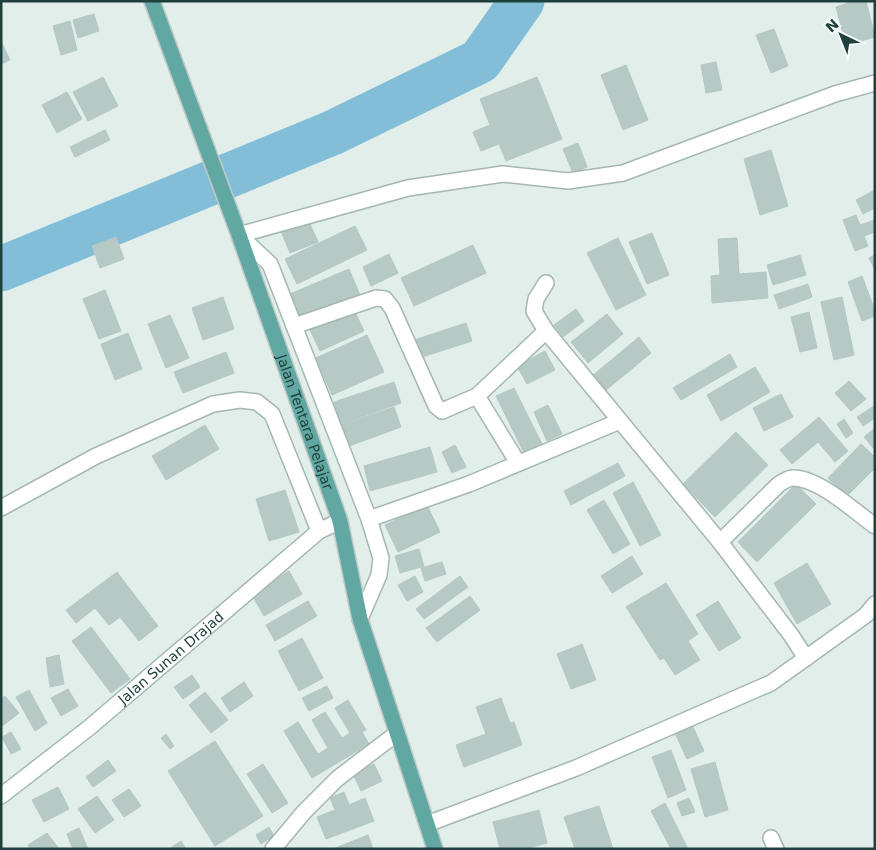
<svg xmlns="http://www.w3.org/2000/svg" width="876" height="850" font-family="'DejaVu Sans',sans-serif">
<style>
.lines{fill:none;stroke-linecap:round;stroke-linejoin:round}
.river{stroke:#83bed9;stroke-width:45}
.building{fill:#b7c9c4;stroke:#b3c8c3}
.minor-casing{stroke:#a4b7b3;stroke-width:18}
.major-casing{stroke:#c0cac9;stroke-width:18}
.minor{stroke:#fff;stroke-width:15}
.major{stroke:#61a8a2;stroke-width:15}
.labels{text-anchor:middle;stroke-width:4;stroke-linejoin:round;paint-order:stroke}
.street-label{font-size:14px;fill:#1f413d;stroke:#f3faf7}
</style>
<rect width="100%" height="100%" fill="#e2eeea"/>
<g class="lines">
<path class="river" d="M1,269L332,133L480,61L522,1"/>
</g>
<path class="building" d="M854,1H866L875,37L846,45L836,7Z
M94,14L99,31L78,38L73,20Z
M70,21L77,50L61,55L53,26Z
M774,29L788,66L771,73L756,35Z
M1,41L10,60L1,64Z
M716,62L722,90L706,93L701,65Z
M626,65L648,120L623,130L601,75Z
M103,77L118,106L88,121L73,92Z
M537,77L562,139L506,161L499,144L481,151L473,132L490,125L480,99Z
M67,92L82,119L57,133L42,105Z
M105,130L110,140L75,157L70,147Z
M578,143L587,167L573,173L563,149Z
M771,150L788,206L760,215L744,159Z
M875,190V208L863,214L856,200Z
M856,215L860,225L875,220V232L864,236L868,246L855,251L843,220Z
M307,217L318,242L290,253L280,229Z
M355,226L367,250L297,284L285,259Z
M652,233L669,275L647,284L629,242Z
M116,237L124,259L100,268L92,246Z
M618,238L646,295L616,310L587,253Z
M737,238L739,274L766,272L768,298L712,303L711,276L720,275L718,239Z
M473,245L486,273L414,306L401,278Z
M389,254L398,273L371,286L363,267Z
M800,255L806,275L773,285L767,265Z
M875,255V270L869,258Z
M349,269L360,295L300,319L290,294Z
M862,276L875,311V316L862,321L848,282Z
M808,284L812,297L779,309L774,295Z
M105,290L121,331L99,339L83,299Z
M223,297L234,329L203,340L192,308Z
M842,297L854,355L834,360L821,302Z
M576,309L584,321L563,337L554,325Z
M354,310L364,331L320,351L310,330Z
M809,312L817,348L800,352L791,317Z
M607,314L623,334L588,363L571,342Z
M170,315L189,358L166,368L148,324Z
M466,323L472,341L416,359L411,341Z
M128,333L142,369L115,380L101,344Z
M367,335L384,372L332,395L316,358Z
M639,337L651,353L605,391L592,376Z
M545,351L555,370L527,384L517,366Z
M226,352L234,373L183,393L174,372Z
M730,354L737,367L681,400L673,388Z
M755,367L770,392L721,421L707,395Z
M849,381L866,399L851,411L835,393Z
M394,382L401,403L341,424L334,402Z
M514,388L544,448L526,457L496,396Z
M781,394L793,417L764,431L753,408Z
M548,405L562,434L547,441L534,412Z
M874,406L875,418L863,426L857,417Z
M394,407L401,427L349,446L341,425Z
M819,417L848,451L835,462L818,442L792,464L780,450Z
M844,419L853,433L846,438L837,424Z
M205,425L219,449L166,480L152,456Z
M875,428V450L864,437Z
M736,432L768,465L715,517L683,484Z
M861,444L875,457V468L846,497L828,478Z
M455,445L466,467L452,473L442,452Z
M430,447L437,472L370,491L364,466Z
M618,463L625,476L571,505L564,491Z
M633,482L661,535L640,546L613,493Z
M796,484L816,504L757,562L738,542Z
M285,490L299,532L269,541L256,499Z
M604,500L630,544L613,554L587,510Z
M427,505L440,532L398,552L385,525Z
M419,549L424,566L400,573L395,556Z
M632,556L643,574L612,593L601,576Z
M442,562L446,574L425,581L421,568Z
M807,563L831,604L797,624L774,583Z
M289,571L302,594L264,616L251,593Z
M117,572L158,626L139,641L120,617L109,625L95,608L76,623L66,610Z
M415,576L423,592L407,601L398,585Z
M460,576L468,587L424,619L416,609Z
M666,583L698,634L688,641L700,660L675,675L664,658L660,660L626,607Z
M470,596L480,610L437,642L426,628Z
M308,601L317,616L275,641L266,625Z
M718,601L741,638L719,651L696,615Z
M91,627L130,679L111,693L72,641Z
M302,638L323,678L299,691L278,651Z
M582,644L596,680L571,689L557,654Z
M59,655L64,684L50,687L46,658Z
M192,675L200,687L183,699L174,687Z
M244,682L253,696L230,712L221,698Z
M327,686L333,698L309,711L302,698Z
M68,689L78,706L61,716L51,698Z
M29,690L47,723L35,731L16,697Z
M205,692L228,720L211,733L189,705Z
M5,696L19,713L1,727V699Z
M501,698L510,723L514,722L522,745L464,767L456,745L486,734L476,707Z
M348,700L366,730L362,732L369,744L312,778L284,731L298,722L318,754L328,748L312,720L325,712L342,738L350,733L335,708Z
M692,725L704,751L687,759L675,733Z
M11,732L21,749L11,754L2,737Z
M166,734L174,746L170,749L161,738Z
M215,741L263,816L215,846L168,771Z
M671,750L686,790L668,798L652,757Z
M108,760L116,771L93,787L86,777Z
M715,762L728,810L705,817L691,769Z
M263,764L288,803L272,813L247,774Z
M374,764L382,781L361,791L353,774Z
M58,787L69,809L44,822L32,800Z
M129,789L141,806L124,817L112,800Z
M344,792L349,805L365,798L374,821L326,839L317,817L335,810L330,798Z
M97,796L114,820L95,833L78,809Z
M689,798L695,812L682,816L677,803Z
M665,803L688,849H671L651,811Z
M599,806L613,849H575L564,817Z
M539,810L547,843L524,849H500L493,822Z
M269,827L274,836L261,844L256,835Z
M79,828L88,849H73L67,834Z
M47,833L59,849H30L28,845Z
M368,835L373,849H333Z
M181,841L186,849H169Z"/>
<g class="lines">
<defs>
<g id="minor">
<path d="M294,326L376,298L385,299L392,308L436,406L442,411L477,396L546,331L720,542L791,635L806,658"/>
<path d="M546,331L534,311L536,299L546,283"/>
<path d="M477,396L518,463"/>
<path d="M1,508L96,456L213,404L240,400L257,402L272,414L319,531"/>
<path d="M369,519L469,484L620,421"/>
<path d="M720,542L778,485C782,482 787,479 792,478C818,477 854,511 875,526"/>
<path d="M360,619L379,575L381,558L369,519L270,264L239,235L408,188L503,174L568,181L623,173L835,94L875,83"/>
<path id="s1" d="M1,796L90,727L319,531L340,521"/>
<path d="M427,824L576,768L771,683L866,615L875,604"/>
<path d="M771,838L776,849"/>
<path d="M273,849L304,812L338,778L396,734"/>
</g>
<g id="major">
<path id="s2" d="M152,1L239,235L340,521L360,619L435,849"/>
</g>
</defs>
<use href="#minor" class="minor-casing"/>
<use href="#major" class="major-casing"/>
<use href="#minor" class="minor"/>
<use href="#major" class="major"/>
</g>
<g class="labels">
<g class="street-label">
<text dy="5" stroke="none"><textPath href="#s2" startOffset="448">Jalan Tentara Pelajar</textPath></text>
<text dy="5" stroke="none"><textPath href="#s1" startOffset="219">Jalan Sunan Drajad</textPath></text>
</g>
</g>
<rect width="876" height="850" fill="none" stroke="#1f413d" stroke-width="5"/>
<g transform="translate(841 35) rotate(317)" stroke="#f3faf7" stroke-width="4" paint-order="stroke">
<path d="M0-4L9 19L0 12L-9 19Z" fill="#1f413d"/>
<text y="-8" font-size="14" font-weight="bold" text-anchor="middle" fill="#1f413d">N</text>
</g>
</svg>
